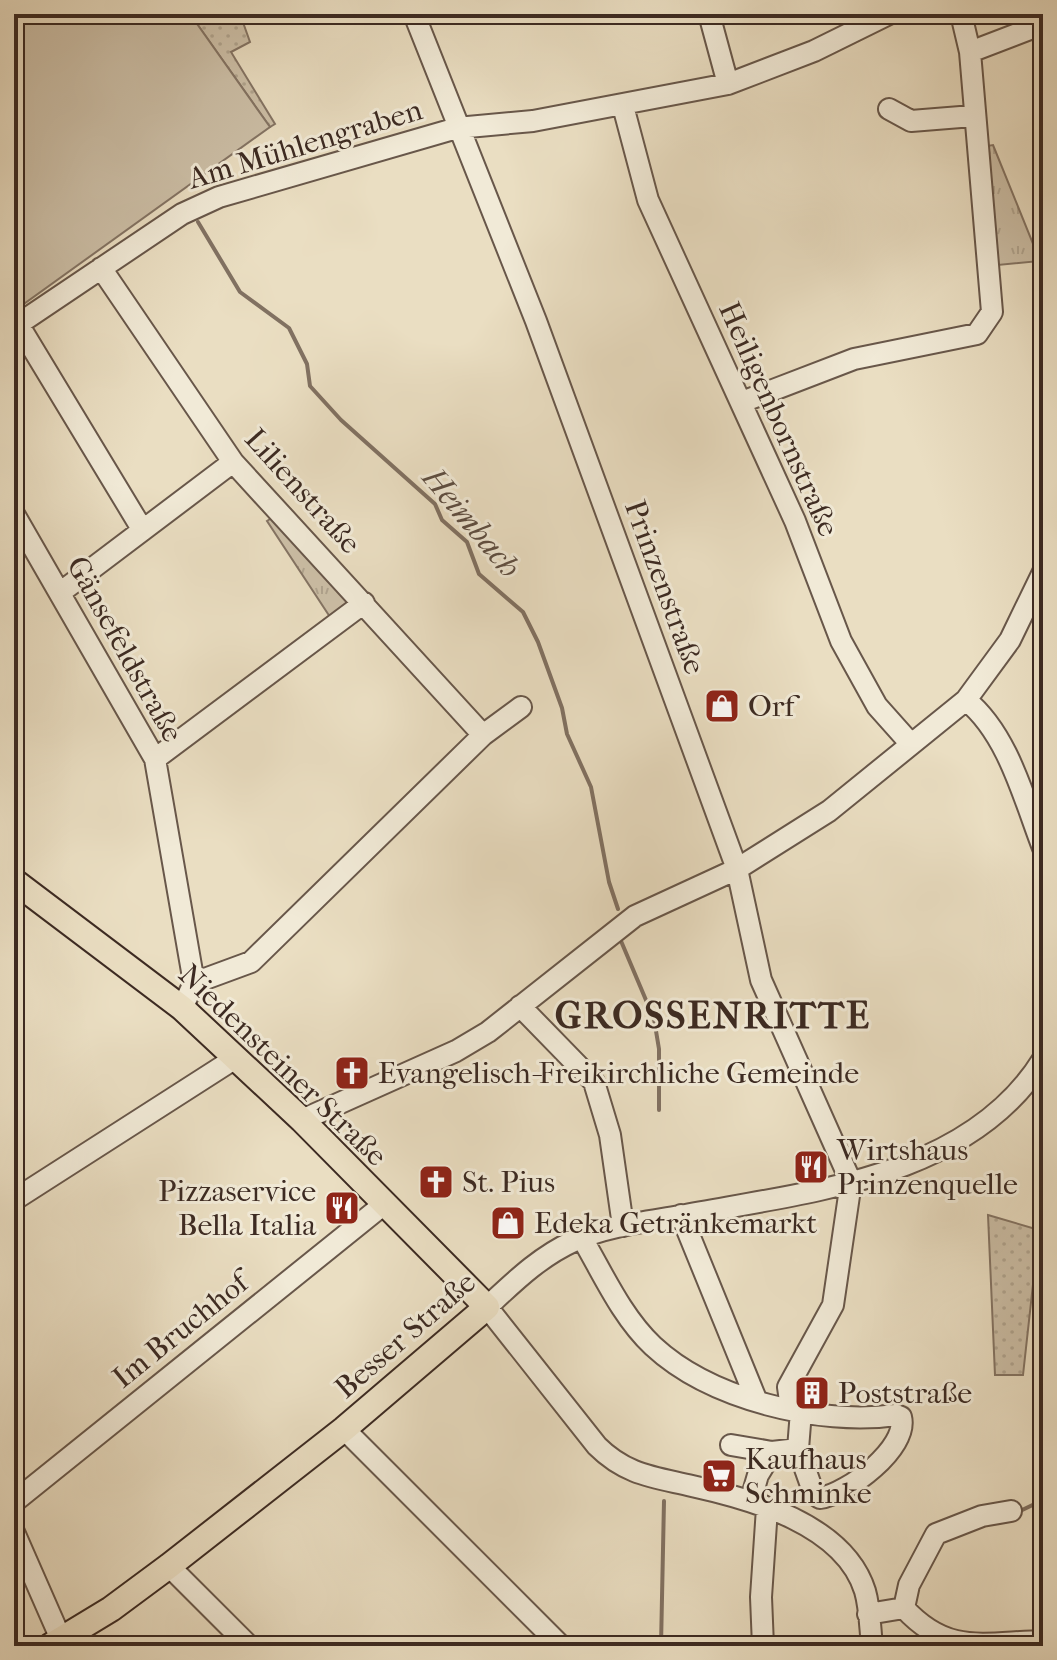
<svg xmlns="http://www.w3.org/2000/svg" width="1057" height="1660" font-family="'IM FELL French Canon',serif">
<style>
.grass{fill:url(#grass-dots);stroke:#847464;stroke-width:2}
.park{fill:url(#park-tufts);stroke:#847464;stroke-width:2}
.pitch{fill:#ccbfa7;stroke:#847464;stroke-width:2}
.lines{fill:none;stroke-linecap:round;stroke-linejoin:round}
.stream{stroke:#817162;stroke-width:4}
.minor-casing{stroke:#68574a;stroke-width:24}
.major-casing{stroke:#3c2a22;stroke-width:28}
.minor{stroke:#f1ead7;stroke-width:20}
.major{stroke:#eadec2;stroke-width:24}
.labels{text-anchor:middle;stroke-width:6;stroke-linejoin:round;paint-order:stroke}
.street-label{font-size:30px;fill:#3c2a22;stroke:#f1ead7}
.poi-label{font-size:30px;fill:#3c2a22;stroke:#f1ead7;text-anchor:start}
.water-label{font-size:32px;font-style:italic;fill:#5e4e42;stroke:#f1ead7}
.district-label{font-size:38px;font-weight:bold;letter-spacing:2px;fill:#3c2a22;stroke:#f1ead7}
</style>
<defs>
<pattern id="grass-dots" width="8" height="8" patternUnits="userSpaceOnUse" patternTransform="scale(2)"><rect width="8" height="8" fill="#ccbfa7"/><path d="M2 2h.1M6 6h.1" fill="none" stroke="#b0a48f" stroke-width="1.8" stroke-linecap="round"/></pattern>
<pattern id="park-tufts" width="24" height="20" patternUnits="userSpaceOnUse" patternTransform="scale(2)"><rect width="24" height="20" fill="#ccbfa7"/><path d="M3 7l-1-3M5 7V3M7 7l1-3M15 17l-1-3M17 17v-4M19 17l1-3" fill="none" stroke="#b0a48f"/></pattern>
</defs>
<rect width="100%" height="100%" fill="#eadec2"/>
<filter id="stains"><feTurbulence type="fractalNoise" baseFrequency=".0025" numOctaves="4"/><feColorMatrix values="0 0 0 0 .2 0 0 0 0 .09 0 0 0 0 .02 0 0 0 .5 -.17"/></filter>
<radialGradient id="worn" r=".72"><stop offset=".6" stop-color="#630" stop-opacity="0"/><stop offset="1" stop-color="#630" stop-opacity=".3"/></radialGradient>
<path class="grass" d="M190,14H240L250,42L231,52L275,124L270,127Z
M988,1215L1039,1230L1023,1375H995Z"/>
<path class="park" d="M993,145L1040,261L998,265L987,146Z
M276,515L333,577L352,608L334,623L267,521Z"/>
<path class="pitch" d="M14,14H190L270,127L14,311Z"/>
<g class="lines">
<path class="stream" d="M198,222L240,292L289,328L307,364L310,386L341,420L435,504L442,520L467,542L479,574L523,612L538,642L562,708L567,734L591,787L609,882L618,909
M621,941L654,1019L659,1049V1110
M1016,1513L1043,1500
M661,1646L664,1501"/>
<defs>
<path id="minor" d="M414,14L536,321L737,869L761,980L851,1182
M709,14L728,84
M970,52L1043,24
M623,106L648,200L795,521L841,641L877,706L910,743
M889,109L911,121L973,116
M101,268L233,462L483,735
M18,324L142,529
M14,327L182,214L219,197L457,128L533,121L728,84L814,51L889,14
M742,402L854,359L977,334L992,312L970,52L961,14
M14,514L155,759L194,983L182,1008
M61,592L233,462
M966,700C1008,734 1024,799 1043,848
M155,759L364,603
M194,983L251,962L483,735L521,707
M520,1006L594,1082L610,1135L623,1226
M302,1120L456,1051L488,1032L635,916L737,869L829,811L966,700L1010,640L1043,572
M14,1200L234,1059
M681,1215L756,1399
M582,1238C603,1274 622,1317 653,1346C710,1399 819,1426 896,1415L901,1417C909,1448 847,1494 820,1498L814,1494L798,1449L801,1411
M801,1411L790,1401L788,1387L833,1305L851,1182
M344,1429L561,1646
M731,1445L772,1452
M751,1499L758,1475L772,1452L798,1449
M14,1502L383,1205
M14,1532L64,1646
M169,1566L249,1646
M904,1608L909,1585L936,1534L982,1516L1011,1511
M868,1614L904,1608C948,1656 984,1642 1043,1641
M763,1646L761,1597L767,1508
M872,1646C870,1628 870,1608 865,1591C844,1524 751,1499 692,1486C654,1477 626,1475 597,1446L487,1307C514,1282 539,1257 574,1241C607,1226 645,1222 680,1216C806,1192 969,1179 1043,1059"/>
<path id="major" d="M14,881L182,1008L302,1120L487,1307L344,1429L169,1566L111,1609L50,1646"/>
</defs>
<use href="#minor" class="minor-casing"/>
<use href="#major" class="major-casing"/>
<use href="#minor" class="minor"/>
<use href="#major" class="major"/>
</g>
<defs>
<symbol id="shop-square" viewBox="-11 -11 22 22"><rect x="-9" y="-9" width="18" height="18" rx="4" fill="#8f2418" stroke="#f1ead7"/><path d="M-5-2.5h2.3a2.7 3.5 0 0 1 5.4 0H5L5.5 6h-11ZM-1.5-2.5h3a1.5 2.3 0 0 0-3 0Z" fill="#fff"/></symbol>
<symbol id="church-square" viewBox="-11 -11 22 22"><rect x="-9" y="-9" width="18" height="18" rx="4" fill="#8f2418" stroke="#f1ead7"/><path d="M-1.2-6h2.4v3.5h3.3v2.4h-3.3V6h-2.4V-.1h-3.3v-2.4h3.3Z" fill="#fff"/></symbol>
<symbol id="restaurant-square" viewBox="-11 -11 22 22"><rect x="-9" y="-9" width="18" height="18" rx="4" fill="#8f2418" stroke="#f1ead7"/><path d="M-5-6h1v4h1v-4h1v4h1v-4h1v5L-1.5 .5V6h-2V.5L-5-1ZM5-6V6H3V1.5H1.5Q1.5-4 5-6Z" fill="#fff"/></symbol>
<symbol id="building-square" viewBox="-11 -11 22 22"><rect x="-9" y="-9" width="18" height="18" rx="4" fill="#8f2418" stroke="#f1ead7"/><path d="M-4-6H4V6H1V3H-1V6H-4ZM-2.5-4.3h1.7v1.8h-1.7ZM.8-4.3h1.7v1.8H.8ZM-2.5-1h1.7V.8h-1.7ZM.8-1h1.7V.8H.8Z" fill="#fff"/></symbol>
<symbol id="supermarket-square" viewBox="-11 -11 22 22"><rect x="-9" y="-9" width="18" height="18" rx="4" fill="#8f2418" stroke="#f1ead7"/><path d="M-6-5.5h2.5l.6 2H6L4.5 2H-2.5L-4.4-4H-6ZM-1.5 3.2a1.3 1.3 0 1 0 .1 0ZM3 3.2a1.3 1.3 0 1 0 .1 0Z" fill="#fff"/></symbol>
</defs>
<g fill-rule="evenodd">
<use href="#shop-square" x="702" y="686" width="40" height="40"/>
<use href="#church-square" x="332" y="1053" width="40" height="40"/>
<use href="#restaurant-square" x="791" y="1147" width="40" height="40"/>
<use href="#church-square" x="416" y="1162" width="40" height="40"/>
<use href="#restaurant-square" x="322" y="1188" width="40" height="40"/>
<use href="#shop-square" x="488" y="1203" width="40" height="40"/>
<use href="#building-square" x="792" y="1373" width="40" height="40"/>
<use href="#supermarket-square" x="699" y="1456" width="40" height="40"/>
</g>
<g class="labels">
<g class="street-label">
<text transform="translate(305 144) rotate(-17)" y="10">Am Mühlengraben</text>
<text transform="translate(779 419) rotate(66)" y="10">Heiligenbornstraße</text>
<text transform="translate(303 491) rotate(48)" y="10">Lilienstraße</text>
<text transform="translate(665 587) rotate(70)" y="10">Prinzenstraße</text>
<text transform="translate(125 649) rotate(61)" y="10">Gänsefeldstraße</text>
<text transform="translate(283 1065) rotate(44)" y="10">Niedensteiner Straße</text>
<text transform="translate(180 1330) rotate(-39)" y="10">Im Bruchhof</text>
<text transform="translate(405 1335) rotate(-41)" y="10">Besser Straße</text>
</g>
<g class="poi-label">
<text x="748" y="716">Orf</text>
<text x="378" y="1083">Evangelisch-Freikirchliche Gemeinde</text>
<text x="837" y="1160">Wirtshaus<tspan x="837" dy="34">Prinzenquelle</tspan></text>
<text x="462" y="1192">St. Pius</text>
<text x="316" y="1201" text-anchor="end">Pizzaservice<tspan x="316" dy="34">Bella Italia</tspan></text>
<text x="534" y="1233">Edeka Getränkemarkt</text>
<text x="838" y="1403">Poststraße</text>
<text x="745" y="1469">Kaufhaus<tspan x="745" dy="34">Schminke</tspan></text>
</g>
<g class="water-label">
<text transform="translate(472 522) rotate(50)" y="11">Heimbach</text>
</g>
<g class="district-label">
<text x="713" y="1028">GROSSENRITTE</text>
</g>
</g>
<rect width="1057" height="1660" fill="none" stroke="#eadec2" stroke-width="48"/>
<rect x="16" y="16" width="1025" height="1628" fill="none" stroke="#3c2a22" stroke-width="4"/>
<rect x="24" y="24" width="1009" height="1612" fill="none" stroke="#3c2a22" stroke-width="2"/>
<rect width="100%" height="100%" filter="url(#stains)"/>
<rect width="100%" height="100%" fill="url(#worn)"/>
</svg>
